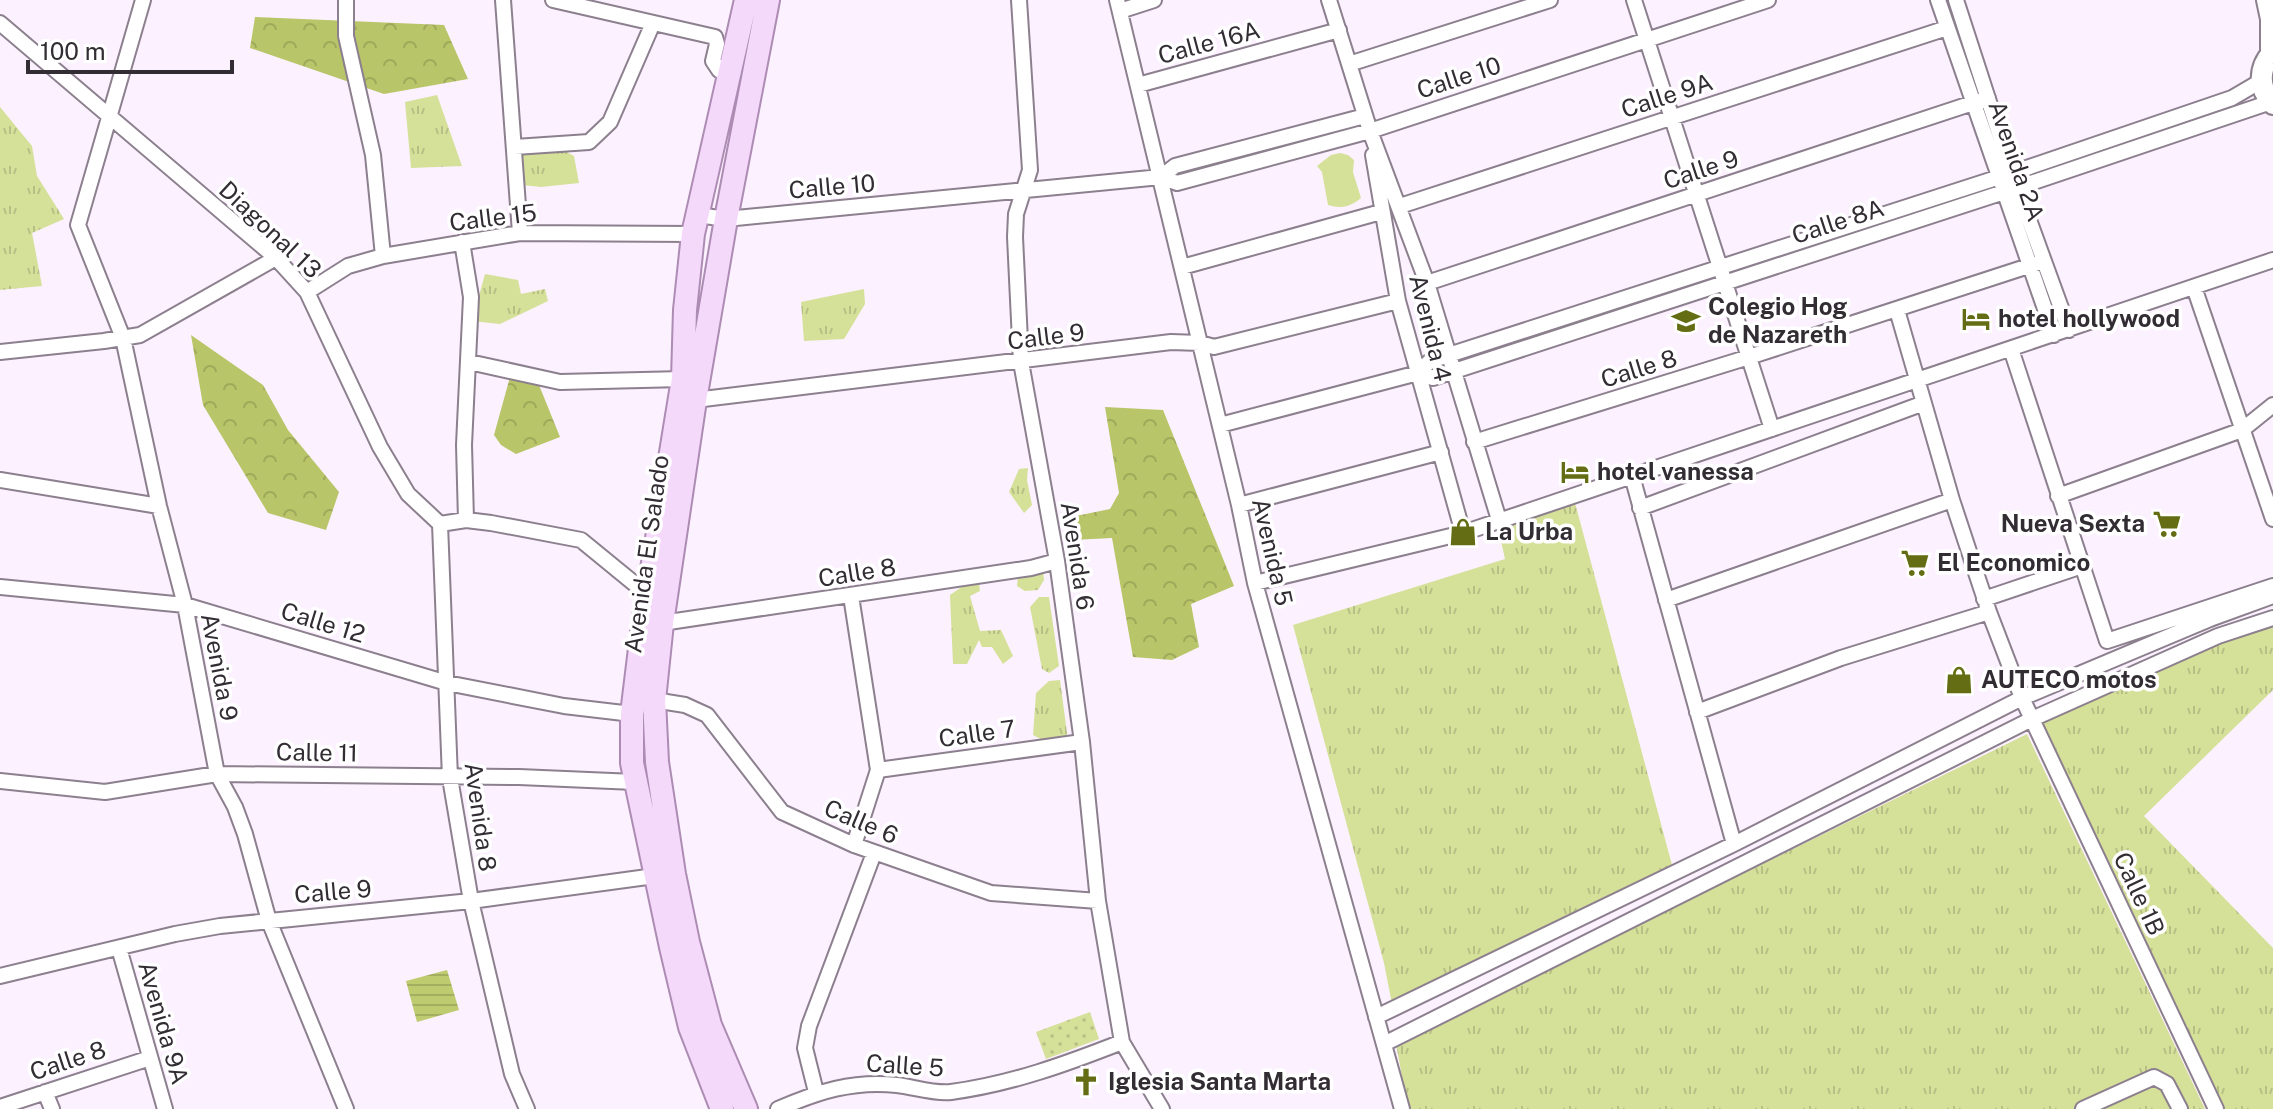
<svg xmlns="http://www.w3.org/2000/svg" width="2273" height="1109" font-family="'Public Sans',sans-serif">
<style>
.grass{fill:url(#grass-tufts)}
.forest{fill:url(#forest-crowns)}
.park{fill:#d5e099}
.garden{fill:url(#garden-dots)}
.water{fill:url(#water-rules)}
.lines{fill:none;stroke-linecap:round;stroke-linejoin:round}
.street-casing{stroke:#8c7f8e;stroke-width:18}
.secondary-casing{stroke:#8c7f8e;stroke-width:24}
.primary-casing{stroke:#ad8cb3;stroke-width:26}
.street{stroke:#fff;stroke-width:14}
.secondary{stroke:#fff;stroke-width:20}
.primary{stroke:#f5d9fb;stroke-width:22}
.labels{text-anchor:middle;stroke-width:7;stroke-linejoin:round;paint-order:stroke}
.street-label{font-size:24px;fill:#322c33;stroke:#fff}
.poi-label{font-size:24px;font-weight:bold;fill:#322c33;stroke:#fff;text-anchor:start}
</style>
<defs>
<pattern id="grass-tufts" width="24" height="20" patternUnits="userSpaceOnUse" patternTransform="scale(2)"><rect width="24" height="20" fill="#d5e099"/><path d="M3 7l-1-3M5 7V3M7 7l1-3M15 17l-1-3M17 17v-4M19 17l1-3" fill="none" stroke="#b7c084"/></pattern>
<pattern id="forest-crowns" width="20" height="18" patternUnits="userSpaceOnUse" patternTransform="scale(2)"><rect width="20" height="18" fill="#b8c568"/><path d="M2 6a3 3 0 1 1 6 0M12 15a3 3 0 1 1 6 0" fill="none" stroke="#9fa95b"/></pattern>
<pattern id="garden-dots" width="8" height="8" patternUnits="userSpaceOnUse" patternTransform="scale(2)"><rect width="8" height="8" fill="#d5e099"/><path d="M2 2h.1M6 6h.1" fill="none" stroke="#b7c084" stroke-width="1.8" stroke-linecap="round"/></pattern>
<pattern id="water-rules" width="6" height="5" patternUnits="userSpaceOnUse" patternTransform="scale(2)"><rect width="6" height="5" fill="#becb6e"/><path d="M0 2.5h6" fill="none" stroke="#a4ae60"/></pattern>
</defs>
<rect width="100%" height="100%" fill="#fcf1fe"/>
<path class="grass" d="M437,95L462,166L411,168L405,102Z
M0,107L32,146L37,176L64,219L32,233L42,286L0,290Z
M555,146L574,156L579,183L541,187L522,185L521,148Z
M485,274L518,280L521,294L545,289L548,301L500,324L472,321Z
M864,289L865,304L844,339L804,341L801,302Z
M1028,468L1027,480L1032,505L1024,513L1009,492L1019,469Z
M1574,499L1672,865L1392,1004L1384,963L1293,625L1505,559L1497,523Z
M1043,571L1044,580L1038,590L1025,591L1017,586L1018,575Z
M979,583L980,591L970,596L980,631L1001,630L1013,656L1003,664L992,647H982L979,640L967,664H953L950,595L966,584Z
M1039,597H1049L1059,666L1049,673L1042,669L1030,607Z
M2273,623V690L2144,816L2273,948V1109H2223L2041,721L2145,670Z
M1060,680L1068,741L1048,743L1033,735L1036,693L1049,681Z
M2027,734L2205,1109H1408L1396,1044Z"/>
<path class="forest" d="M255,17L444,25L468,79L384,94L250,48Z
M191,335L263,385L288,430L339,492L326,530L268,513L203,405Z
M510,377L539,385L560,437L516,454L501,445L494,435Z
M1105,407L1163,410L1234,586L1191,604L1199,647L1172,660L1133,657L1112,538L1073,540L1076,516L1110,509L1119,493Z"/>
<path class="park" d="M1340,153L1348,155L1354,160L1353,172L1361,198C1350,207 1341,209 1328,205L1322,172L1317,166L1331,155Z"/>
<path class="garden" d="M1090,1012L1099,1039L1046,1059L1036,1032Z"/>
<path class="water" d="M447,970L459,1010L417,1022L406,981Z"/>
<g class="lines">
<defs>
<path id="street" d="M143,0L78,225L123,338L159,506L185,605L217,774L235,807L245,834L269,921L346,1109
M346,0V36L373,155L383,256
M503,0L520,233
M553,0L715,37L717,44L713,61L719,70L730,76
M1019,0L1030,170L1016,214L1015,237L1021,362L1057,561L1082,742L1098,901L1122,1042L1162,1109
M1117,0L1239,505L1255,583L1402,1109
M1329,0L1370,131L1427,283L1499,520
M1634,0L1772,429
M1938,0L2054,335
M1956,0L2012,173L2069,330
M1120,11L1154,0
M0,23L276,258L307,292L380,447L408,494L440,524
M1349,64L1550,0
M1138,85L1339,30
M515,147L589,142L610,122L653,23
M1373,155L1398,301L1463,533
M1161,177L1175,166L1365,116
M1400,206L1947,28
M698,215L726,219L1161,177L1177,183L1370,131L1768,0
M462,242L471,297L464,445L466,520
M1182,267L1381,212
M1427,283L1988,98
M2194,287L2273,519
M307,292L348,266L383,256L520,233L693,234
M1897,310L1952,500L1989,612L2022,698L2216,1109
M2011,349L2107,641L2273,586
M0,352L104,341L140,335L276,258
M469,362L560,382L683,379
M1418,373L1430,361L2012,173L2232,98L2261,81
M695,400L1171,342L1200,343L1214,347L1398,301
M1220,425L1418,373L1433,378L2004,192L2271,102
M1474,442L1749,357L2044,261
M1632,476L1734,844
M0,480L159,506
M2058,496L2242,430L2273,405
M1239,505L1441,452
M1640,508L1924,403
M440,524L450,778L471,901L512,1074L527,1109
M440,524L466,520L491,523L581,540L647,594
M1255,583L1463,533L2273,260
M0,587L185,605L447,683L564,706L632,714
M851,596L878,770L854,845
M1984,599L2082,566
M1666,600L1952,500
M662,623L1031,568L1057,561
M654,700L685,705L707,715L782,812L854,845L991,893L1098,901
M1697,712L1841,658L1989,612
M878,770L1082,742
M0,781L105,792L217,774L519,777L635,782
M119,948L165,1109
M0,976L175,934L220,926L471,901L662,875
M1376,1017L1734,844L2022,698L2210,619L2273,596
M1384,1044L2032,719L2218,636L2273,618
M45,1092L52,1109
M816,1092L805,1048L809,1026L874,853
M0,1107L150,1058
M778,1109C817,1092 853,1080 897,1085C914,1087 934,1094 951,1092C1011,1084 1066,1064 1122,1042
M2083,1109L2154,1077L2167,1084L2180,1109"/>
<path id="secondary" d="M2267,0L2271,19V54
M2273,52C2258,68 2258,88 2273,104"/>
<path id="primary" d="M722,1109L690,1027L671,947L632,763V714L643,624L683,379L685,310L693,234L746,0
M746,1109L710,1025L688,942L674,874L657,762L654,700L662,623L695,400L726,219L768,0"/>
</defs>
<use href="#street" class="street-casing"/>
<use href="#secondary" class="secondary-casing"/>
<use href="#primary" class="primary-casing"/>
<use href="#street" class="street"/>
<use href="#secondary" class="secondary"/>
<use href="#primary" class="primary"/>
</g>
<defs>
<symbol id="hotel-bare" viewBox="-9 -9 18 18"><path d="M-6-4.5h1.5V1H6V5H4.5V3h-9V5H-6ZM-4 0a1.8 1.8 0 1 1 3.6 0ZM.5 0V-2.5h3Q6-2.5 6 0Z" fill="#646d14" stroke="#fff" stroke-width="2.5" paint-order="stroke"/></symbol>
<symbol id="school-bare" viewBox="-9 -9 18 18"><path d="M0-5L7-2L0 1L-7-2ZM-4 1L0 2.5L4 1V4Q0 6-4 4Z" fill="#646d14" stroke="#fff" stroke-width="2.5" paint-order="stroke"/></symbol>
<symbol id="supermarket-bare" viewBox="-9 -9 18 18"><path d="M-6-5.5h2.5l.6 2H6L4.5 2H-2.5L-4.4-4H-6ZM-1.5 3.2a1.3 1.3 0 1 0 .1 0ZM3 3.2a1.3 1.3 0 1 0 .1 0Z" fill="#646d14" stroke="#fff" stroke-width="2.5" paint-order="stroke"/></symbol>
<symbol id="shop-bare" viewBox="-9 -9 18 18"><path d="M-5-2.5h2.3a2.7 3.5 0 0 1 5.4 0H5L5.5 6h-11ZM-1.5-2.5h3a1.5 2.3 0 0 0-3 0Z" fill="#646d14" stroke="#fff" stroke-width="2.5" paint-order="stroke"/></symbol>
<symbol id="church-bare" viewBox="-9 -9 18 18"><path d="M-1.2-6h2.4v3.5h3.3v2.4h-3.3V6h-2.4V-.1h-3.3v-2.4h3.3Z" fill="#646d14" stroke="#fff" stroke-width="2.5" paint-order="stroke"/></symbol>
</defs>
<g fill-rule="evenodd">
<use href="#hotel-bare" x="1956" y="299" width="40" height="40"/>
<use href="#school-bare" x="1666" y="301" width="40" height="40"/>
<use href="#hotel-bare" x="1555" y="452" width="40" height="40"/>
<use href="#supermarket-bare" x="2147" y="504" width="40" height="40"/>
<use href="#shop-bare" x="1443" y="512" width="40" height="40"/>
<use href="#supermarket-bare" x="1895" y="543" width="40" height="40"/>
<use href="#shop-bare" x="1939" y="660" width="40" height="40"/>
<use href="#church-bare" x="1066" y="1062" width="40" height="40"/>
</g>
<g class="labels">
<g class="street-label">
<text transform="translate(1209 43) rotate(-15)" y="8">Calle 16A</text>
<text transform="translate(1459 78) rotate(-18)" y="8">Calle 10</text>
<text transform="translate(1667 96) rotate(-18)" y="8">Calle 9A</text>
<text transform="translate(2016 161) rotate(71)" y="8">Avenida 2A</text>
<text transform="translate(1701 170) rotate(-18)" y="8">Calle 9</text>
<text transform="translate(832 187) rotate(-5)" y="8">Calle 10</text>
<text transform="translate(493 218) rotate(-7)" y="8">Calle 15</text>
<text transform="translate(1838 222) rotate(-18)" y="8">Calle 8A</text>
<text transform="translate(270 230) rotate(43)" y="8">Diagonal 13</text>
<text transform="translate(1430 328) rotate(76)" y="8">Avenida 4</text>
<text transform="translate(1046 337) rotate(-7)" y="8">Calle 9</text>
<text transform="translate(1639 369) rotate(-17)" y="8">Calle 8</text>
<text transform="translate(1272 552) rotate(77)" y="8">Avenida 5</text>
<text transform="translate(647 554) rotate(-82)" y="8">Avenida El Salado</text>
<text transform="translate(1077 556) rotate(81)" y="8">Avenida 6</text>
<text transform="translate(857 573) rotate(-9)" y="8">Calle 8</text>
<text transform="translate(323 623) rotate(17)" y="8">Calle 12</text>
<text transform="translate(219 667) rotate(79)" y="8">Avenida 9</text>
<text transform="translate(977 734) rotate(-8)" y="8">Calle 7</text>
<text transform="translate(317 753) rotate(1)" y="8">Calle 11</text>
<text transform="translate(480 817) rotate(82)" y="8">Avenida 8</text>
<text transform="translate(861 822) rotate(23)" y="8">Calle 6</text>
<text transform="translate(333 892) rotate(-5)" y="8">Calle 9</text>
<text transform="translate(2139 894) rotate(65)" y="8">Calle 1B</text>
<text transform="translate(163 1023) rotate(74)" y="8">Avenida 9A</text>
<text transform="translate(68 1061) rotate(-18)" y="8">Calle 8</text>
<text transform="translate(905 1066) rotate(4)" y="8">Calle 5</text>
</g>
<g class="poi-label">
<text x="1708" y="315">Colegio Hog<tspan x="1708" dy="28">de Nazareth</tspan></text>
<text x="1998" y="327">hotel hollywood</text>
<text x="1597" y="480">hotel vanessa</text>
<text x="2145" y="532" text-anchor="end">Nueva Sexta</text>
<text x="1485" y="540">La Urba</text>
<text x="1937" y="571">El Economico</text>
<text x="1981" y="688">AUTECO motos</text>
<text x="1108" y="1090">Iglesia Santa Marta</text>
</g>
</g>
<path d="M28 60v12h204v-12" fill="none" stroke="#322c33" stroke-width="4"/>
<text x="40" y="60" font-size="24" fill="#322c33" stroke="#ffffff" stroke-width="6" paint-order="stroke">100 m</text>
</svg>
